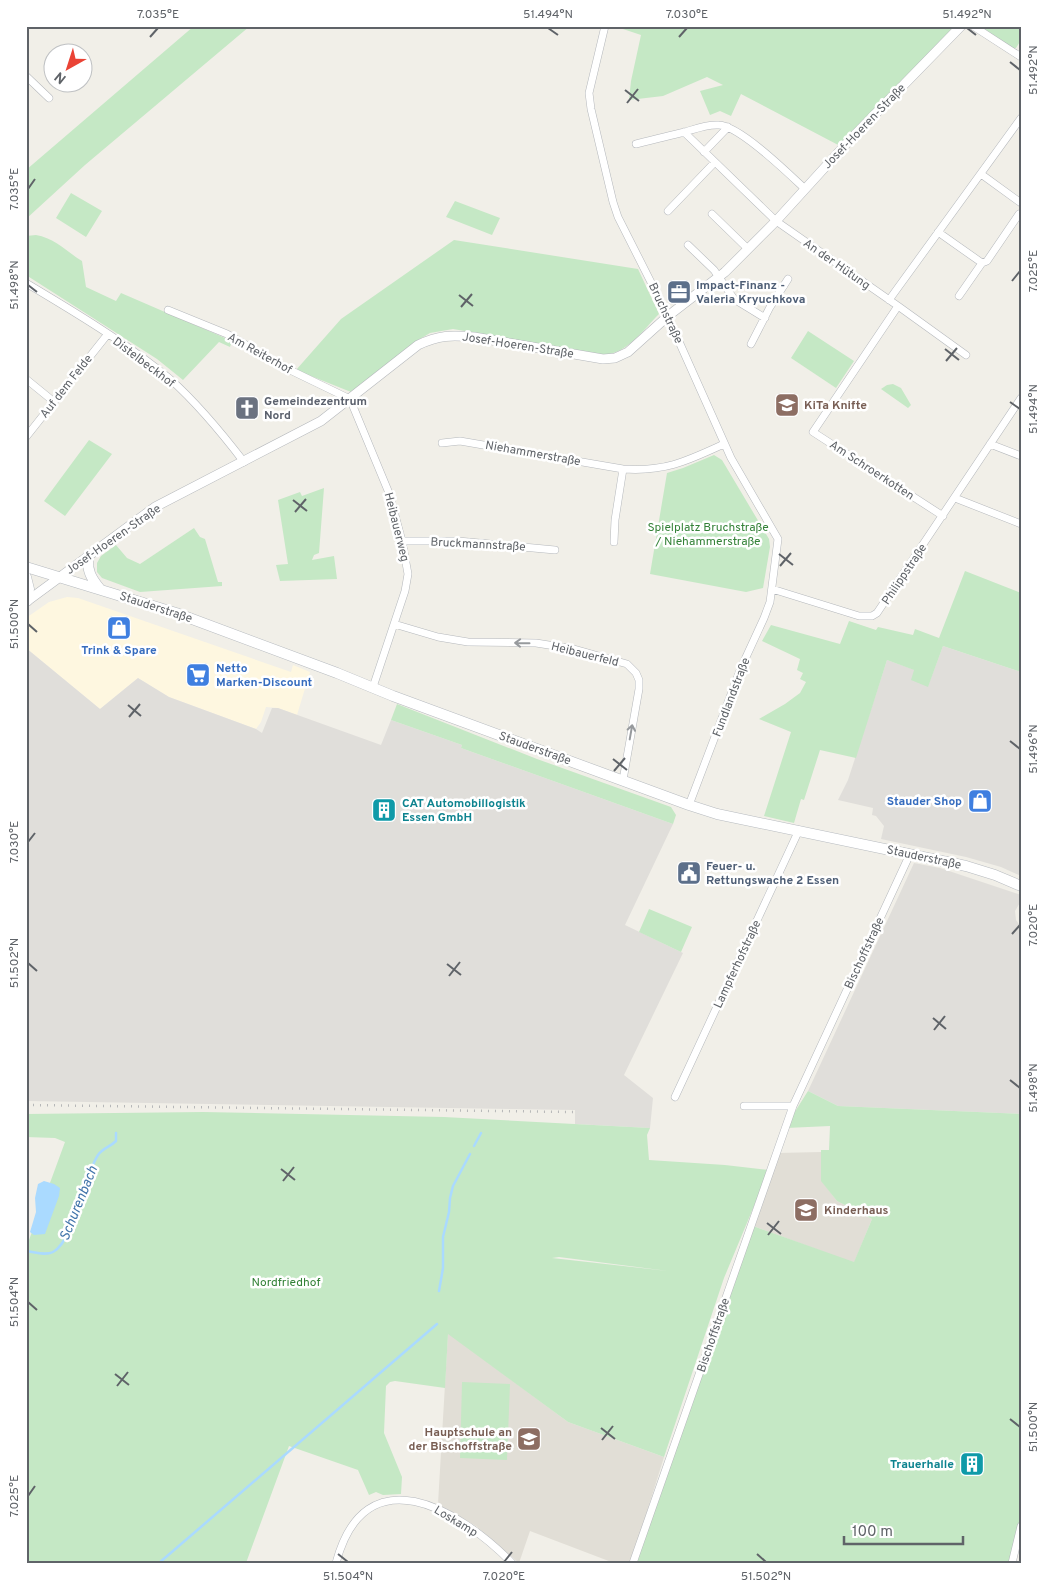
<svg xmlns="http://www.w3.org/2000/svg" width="1047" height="1589" font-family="Overpass,sans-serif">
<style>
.commercial{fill:#fef7e0}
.industrial{fill:#e0deda}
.education{fill:#e1ded6}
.green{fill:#c5e8c5;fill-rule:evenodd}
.water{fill:#aadaff}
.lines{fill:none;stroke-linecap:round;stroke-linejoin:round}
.stream{stroke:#aadaff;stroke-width:2.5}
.minor-casing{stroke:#b5b8bc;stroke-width:8}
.tertiary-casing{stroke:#b5b8bc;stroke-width:10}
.secondary-casing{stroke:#b6babf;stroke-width:11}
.minor{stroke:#fff;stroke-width:7}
.tertiary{stroke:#fff;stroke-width:9}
.secondary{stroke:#fff;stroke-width:10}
.rail{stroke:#b6b7b8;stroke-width:2.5;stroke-dasharray:1 6;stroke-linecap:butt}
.oneway{stroke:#979a9d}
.ticks{fill:none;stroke:#5f6368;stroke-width:2}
.labels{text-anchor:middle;stroke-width:5;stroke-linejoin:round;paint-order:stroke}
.street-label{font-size:12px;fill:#5f6368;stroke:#fff}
.service-label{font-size:12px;font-weight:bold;fill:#4e5e75;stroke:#fff;text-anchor:start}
.worship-label{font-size:12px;font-weight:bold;fill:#5b616d;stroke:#fff;text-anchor:start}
.education-label{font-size:12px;font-weight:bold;fill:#785e54;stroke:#fff;text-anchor:start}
.park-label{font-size:12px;fill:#348238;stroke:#fff}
.shop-label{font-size:12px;font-weight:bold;fill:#366cbe;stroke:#fff}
.culture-label{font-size:12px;font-weight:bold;fill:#0d838f;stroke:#fff;text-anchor:start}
.water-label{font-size:14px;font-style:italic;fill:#4174aa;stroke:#fff}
.neatline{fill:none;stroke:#5f6368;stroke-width:2}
.ticks-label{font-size:12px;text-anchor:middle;fill:#5f6368}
</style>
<rect width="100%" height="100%" fill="#f1efe8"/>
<path class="commercial" d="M67,597L78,598L291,672L293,665L310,672L297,715L278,708L266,707L261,722L256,729L169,697L138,678L100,709L26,648V618L49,602Z"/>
<path class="industrial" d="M943,646L1021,672V876L1001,867L966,857L881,839L884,826L876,816L872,815L873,808L838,800L848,780L887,660L915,670L928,686Z
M26,648L100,709L138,678L169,697L256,729L262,733L272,708H278L381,745L391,720L462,745L461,748L673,824L625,925L683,953L624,1075L653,1098L650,1128L575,1124V1110L26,1101Z
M914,863L940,868L1021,895V901L1015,911L1016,920L1021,927V1114L838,1106L808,1091Z"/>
<path class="education" d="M821,1152L822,1181L837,1201L872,1219L854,1263L753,1226L777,1153Z
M448,1333L568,1422L664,1457L631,1563H614L530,1531L519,1563L476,1526L438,1504Z"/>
<path class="green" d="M194,26H250L85,165L26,219V170Z
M614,26H959L842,147L741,94L731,116L720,111L710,115L700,91L723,85L707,77L663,96L629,100L631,81L641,35Z
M975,26H1021V40L1016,48H1010Z
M71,193L102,211L86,237L56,218Z
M455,201L500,218L492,235L446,217Z
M36,235C55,238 67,252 82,261L86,287L116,301L121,293L232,341L230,347L219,342L183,380L157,359L26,275V236Z
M454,240L638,269L659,314C643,330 628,353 604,355L453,329L430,333L415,342L351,392L296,370L341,319Z
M808,331L854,361L836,388L791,358Z
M893,384L901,388L911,405L908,408L881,389L887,385Z
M89,440L112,454L65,516L44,501Z
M714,455L722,460L769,539L770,547L763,588L746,592L650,574L667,473L683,468Z
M324,488L319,553L314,555L312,560L334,556L337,579L280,581L276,565L288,564L278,500L300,492L302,496Z
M194,528L200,537L205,539L218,582H222V586L140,592L102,578L97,572V563L101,556L116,545L127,558L140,564Z
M965,571L1021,593V672L943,646L928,687L911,680L914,670L887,660L856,758L820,750L804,800L801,799L794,823L764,816L791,732L759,719L785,704L800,693L806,682L800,679L803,673L797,670L800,659L762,641L771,625L840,644L849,621L876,630L878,627L913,635L915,629L939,638Z
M397,704L537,759L671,807L676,815L673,824L461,748L462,745L391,720Z
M649,909L692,927L681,952L639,932Z
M808,1091L838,1106L1021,1114V1517L1010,1563H636L753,1226L854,1262L872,1219L837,1201L821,1181V1150H829L830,1126L786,1128L789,1121Z
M203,1112L444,1117L650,1128L647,1135L649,1160L725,1165L769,1170L724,1278L664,1457L568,1422L448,1334L445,1388L395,1381L390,1382L386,1386L384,1433L402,1477L401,1494L383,1495L376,1492L369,1495L358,1470L289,1446L246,1563H26V1240H29L65,1142L55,1138L26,1137V1114ZM559,1257L668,1271L552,1258Z
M462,1382L510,1384L507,1460L460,1458Z"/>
<path class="water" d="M44,1181L54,1184L60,1188L59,1196L45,1234L34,1235L30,1232L36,1212L35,1198L38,1184Z"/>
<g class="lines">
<path class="stream" d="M474,1146L481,1133
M26,1251C35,1252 45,1256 53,1252C74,1241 83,1178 98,1155C103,1148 110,1147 116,1141V1133
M439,1291L443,1268V1237L449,1212L450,1198L453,1186L470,1154
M159,1563L437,1324"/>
<defs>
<path id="minor" d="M605,26L589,93L591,109L613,202L618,217L664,308L731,458L778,539L770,602L764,618L741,668L689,805
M973,26L1021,57
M26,76L49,98
M684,132L776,221L898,306L813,432L943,516
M636,144C652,140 668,136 685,132C695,129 707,124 719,125C740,126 788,173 805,189
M704,152L728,127
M981,174L1021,203
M668,211L715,162
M712,214L748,249
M938,232L982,263
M688,245L714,270L734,299L765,318
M26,283C73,311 128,344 170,379C198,404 221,432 244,462
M959,296L982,263L987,261L1019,214
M889,300L1021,118
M898,306L966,355
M168,310L227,334L290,370L350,399L389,493L402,541L408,574L405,591L373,687
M751,344L770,307L788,279
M26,379L53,401
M26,437L107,335
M442,443L460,441L623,469C665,472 687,461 724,444
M990,444L1021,456
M955,498L1021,524
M402,541H458L555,550
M614,542L615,520L623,469
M772,589L859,616H872L877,613L1021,398
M394,624L438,637L468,642L536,643L574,649L627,664L636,673L639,680V689L623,780
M675,1097L799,830
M744,1106H793
M336,1563C365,1454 458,1508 512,1563
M633,1563L793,1106L910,854
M1012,1563L1021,1526"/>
<path id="tertiary" d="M26,602L155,507L321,421L418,345C439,335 451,335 474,337L603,359L615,358L628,352L668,316L725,272L776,221L847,143L961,26"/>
<path id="secondary" d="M88,556C87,571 91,578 100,589
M26,567L176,613L337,673L393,696L689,805L717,814L966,866L995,875L1021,886
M26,577L29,589L27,601"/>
</defs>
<use href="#minor" class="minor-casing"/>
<use href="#tertiary" class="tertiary-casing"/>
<use href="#secondary" class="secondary-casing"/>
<use href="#minor" class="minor"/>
<use href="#tertiary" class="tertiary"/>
<use href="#secondary" class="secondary"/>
<path class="rail" d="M26,1105L573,1112"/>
</g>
<defs><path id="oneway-shaft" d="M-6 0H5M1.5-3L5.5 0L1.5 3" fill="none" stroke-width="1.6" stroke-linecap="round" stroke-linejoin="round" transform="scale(1.25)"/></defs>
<g class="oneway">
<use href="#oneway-shaft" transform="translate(522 643) rotate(-179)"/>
<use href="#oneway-shaft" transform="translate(631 732) rotate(-80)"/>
</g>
<path class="ticks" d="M548,28L558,35M967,28L976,35M150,37L158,28M679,37L687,28M1010,62L1020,70M625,90L639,101M627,103L638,89M28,189L35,179M1012,281L1020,271M28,285L37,292M459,295L473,306M461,307L472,294M945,349L959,360M946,361L957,348M1010,402L1020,409M293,500L307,511M295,512L306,499M779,554L793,565M780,566L791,553M28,624L37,632M128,705L141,716M129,717L140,704M1010,741L1020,749M613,759L627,770M614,771L625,758M28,842L35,833M1012,934L1020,925M28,963L37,971M447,964L461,975M449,976L460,962M933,1018L946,1029M934,1030L945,1016M1010,1080L1020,1088M281,1169L295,1180M283,1181L294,1167M767,1223L781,1234M768,1235L779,1221M28,1302L37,1310M115,1374L129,1385M117,1386L128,1372M1010,1419L1020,1427M601,1428L615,1439M602,1440L613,1426M28,1496L35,1486M338,1554L348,1562M757,1554L766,1562M504,1562L512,1552"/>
<defs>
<symbol id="office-square" viewBox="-11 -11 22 22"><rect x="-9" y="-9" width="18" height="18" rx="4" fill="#5c6f8a" stroke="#fff"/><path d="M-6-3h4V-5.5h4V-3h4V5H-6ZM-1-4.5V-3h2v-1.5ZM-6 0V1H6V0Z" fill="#fff"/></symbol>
<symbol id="school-square" viewBox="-11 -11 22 22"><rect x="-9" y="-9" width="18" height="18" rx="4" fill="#8d6e63" stroke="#fff"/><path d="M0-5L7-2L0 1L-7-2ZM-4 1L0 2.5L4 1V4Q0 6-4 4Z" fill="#fff"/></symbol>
<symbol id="church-square" viewBox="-11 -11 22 22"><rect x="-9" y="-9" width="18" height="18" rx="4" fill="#6b7280" stroke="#fff"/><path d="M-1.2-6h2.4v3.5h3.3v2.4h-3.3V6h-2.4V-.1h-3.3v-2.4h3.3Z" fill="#fff"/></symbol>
<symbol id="shop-square" viewBox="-11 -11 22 22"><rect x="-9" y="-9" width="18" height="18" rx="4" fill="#3f7fe0" stroke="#fff"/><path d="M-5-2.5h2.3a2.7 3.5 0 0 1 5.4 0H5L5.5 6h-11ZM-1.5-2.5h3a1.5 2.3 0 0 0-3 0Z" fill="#fff"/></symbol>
<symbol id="supermarket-square" viewBox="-11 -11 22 22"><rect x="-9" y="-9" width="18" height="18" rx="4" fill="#3f7fe0" stroke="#fff"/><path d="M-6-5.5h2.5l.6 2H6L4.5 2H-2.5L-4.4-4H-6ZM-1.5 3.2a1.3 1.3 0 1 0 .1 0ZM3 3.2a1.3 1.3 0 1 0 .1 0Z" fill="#fff"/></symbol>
<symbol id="building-square" viewBox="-11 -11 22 22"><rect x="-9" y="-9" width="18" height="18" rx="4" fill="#0f9aa8" stroke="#fff"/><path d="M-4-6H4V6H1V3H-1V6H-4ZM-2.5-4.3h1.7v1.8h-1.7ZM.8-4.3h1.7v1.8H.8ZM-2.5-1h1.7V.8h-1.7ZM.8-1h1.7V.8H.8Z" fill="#fff"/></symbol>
<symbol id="civic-square" viewBox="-11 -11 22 22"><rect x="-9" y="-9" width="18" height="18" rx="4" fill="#5c6f8a" stroke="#fff"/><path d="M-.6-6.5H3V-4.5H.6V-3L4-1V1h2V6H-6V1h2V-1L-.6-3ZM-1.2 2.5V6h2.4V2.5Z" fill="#fff"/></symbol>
</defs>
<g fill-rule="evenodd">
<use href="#office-square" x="665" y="278" width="28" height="28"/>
<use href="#school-square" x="773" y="391" width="28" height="28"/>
<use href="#church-square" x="233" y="394" width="28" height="28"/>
<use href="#shop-square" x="105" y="614" width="28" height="28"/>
<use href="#supermarket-square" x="184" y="661" width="28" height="28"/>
<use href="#shop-square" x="966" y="787" width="28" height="28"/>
<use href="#building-square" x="370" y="796" width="28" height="28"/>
<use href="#civic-square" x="675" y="859" width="28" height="28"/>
<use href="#school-square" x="792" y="1196" width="28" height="28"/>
<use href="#school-square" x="515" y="1425" width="28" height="28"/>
<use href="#building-square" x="958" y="1450" width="28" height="28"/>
</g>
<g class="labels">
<g class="street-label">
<text transform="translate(864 126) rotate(-46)" y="4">Josef-Hoeren-Straße</text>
<text transform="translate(837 264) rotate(35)" y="4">An der Hütung</text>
<text transform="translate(666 313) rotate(65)" y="4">Bruchstraße</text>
<text transform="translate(518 345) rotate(9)" y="4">Josef-Hoeren-Straße</text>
<text transform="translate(260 353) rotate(29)" y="4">Am Reiterhof</text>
<text transform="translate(144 362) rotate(37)" y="4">Distelbeckhof</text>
<text transform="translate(66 386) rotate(-52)" y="4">Auf dem Felde</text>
<text transform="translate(533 453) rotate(10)" y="4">Niehammerstraße</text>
<text transform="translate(872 470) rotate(33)" y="4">Am Schroerkotten</text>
<text transform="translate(397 527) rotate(76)" y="4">Heibauerweg</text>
<text transform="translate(113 539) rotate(-35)" y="4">Josef-Hoeren-Straße</text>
<text transform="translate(478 544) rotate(3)" y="4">Bruckmannstraße</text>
<text transform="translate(904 574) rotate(-56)" y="4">Philippstraße</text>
<text transform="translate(156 607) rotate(18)" y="4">Stauderstraße</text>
<text transform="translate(585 654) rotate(14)" y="4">Heibauerfeld</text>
<text transform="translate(731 697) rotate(-69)" y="4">Fundlandstraße</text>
<text transform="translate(535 748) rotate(20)" y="4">Stauderstraße</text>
<text transform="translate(924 857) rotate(12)" y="4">Stauderstraße</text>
<text transform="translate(864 953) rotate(-65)" y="4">Bischoffstraße</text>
<text transform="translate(737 964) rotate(-65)" y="4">Lampferhofstraße</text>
<text transform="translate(713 1335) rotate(-71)" y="4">Bischoffstraße</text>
<text transform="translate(456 1521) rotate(31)" y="4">Loskamp</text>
</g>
<g class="service-label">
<text x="696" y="289">Impact-Finanz -<tspan x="696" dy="14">Valeria Kryuchkova</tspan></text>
<text x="706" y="870">Feuer- u.<tspan x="706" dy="14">Rettungswache 2 Essen</tspan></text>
</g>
<g class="worship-label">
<text x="264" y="405">Gemeindezentrum<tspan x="264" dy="14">Nord</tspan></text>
</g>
<g class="education-label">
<text x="804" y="409">KiTa Knifte</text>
<text x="824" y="1214">Kinderhaus</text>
<text x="512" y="1436" text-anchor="end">Hauptschule an<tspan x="512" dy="14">der Bischoffstraße</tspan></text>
</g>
<g class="park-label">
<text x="708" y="531">Spielplatz Bruchstraße<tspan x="708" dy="14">/ Niehammerstraße</tspan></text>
<text x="286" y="1286">Nordfriedhof</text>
</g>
<g class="shop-label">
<text x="119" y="654">Trink &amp; Spare</text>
<text x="216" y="672" text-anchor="start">Netto<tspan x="216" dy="14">Marken-Discount</tspan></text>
<text x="962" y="805" text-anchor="end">Stauder Shop</text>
</g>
<g class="culture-label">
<text x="402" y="807">CAT Automobillogistik<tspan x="402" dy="14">Essen GmbH</tspan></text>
<text x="954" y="1468" text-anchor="end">Trauerhalle</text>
</g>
<g class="water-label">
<text transform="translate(78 1203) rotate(-68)" y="5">Schurenbach</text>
</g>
</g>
<rect width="1047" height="1589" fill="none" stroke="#ffffff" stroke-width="55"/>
<g transform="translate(68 68) rotate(219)"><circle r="24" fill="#ffffff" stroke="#bfc1c3"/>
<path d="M0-4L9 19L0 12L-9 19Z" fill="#ea4335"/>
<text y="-8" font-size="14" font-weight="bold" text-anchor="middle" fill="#5f6368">N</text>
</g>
<path d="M844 1536v8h119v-8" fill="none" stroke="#5f6368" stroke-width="2.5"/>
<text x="852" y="1536" font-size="15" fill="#5f6368" stroke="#ffffff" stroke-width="4" paint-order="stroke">100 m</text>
<rect x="28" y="28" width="992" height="1534" class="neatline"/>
<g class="ticks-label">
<text x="158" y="18">7.035°E</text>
<text x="548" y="18">51.494°N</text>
<text x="687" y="18">7.030°E</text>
<text x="967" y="18">51.492°N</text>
<text transform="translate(1033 70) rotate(-90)" y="4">51.492°N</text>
<text transform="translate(14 189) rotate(-90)" y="4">7.035°E</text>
<text transform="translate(1033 271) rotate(-90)" y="4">7.025°E</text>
<text transform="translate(14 285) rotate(-90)" y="4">51.498°N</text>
<text transform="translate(1033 409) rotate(-90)" y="4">51.494°N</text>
<text transform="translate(14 624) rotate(-90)" y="4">51.500°N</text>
<text transform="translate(1033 749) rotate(-90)" y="4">51.496°N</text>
<text transform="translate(14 842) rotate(-90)" y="4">7.030°E</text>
<text transform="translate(1033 925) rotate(-90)" y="4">7.020°E</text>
<text transform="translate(14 963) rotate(-90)" y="4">51.502°N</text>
<text transform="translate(1033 1088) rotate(-90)" y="4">51.498°N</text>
<text transform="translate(14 1302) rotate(-90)" y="4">51.504°N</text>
<text transform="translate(1033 1427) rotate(-90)" y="4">51.500°N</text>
<text transform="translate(14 1496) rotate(-90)" y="4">7.025°E</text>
<text x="348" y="1580">51.504°N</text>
<text x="504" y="1580">7.020°E</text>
<text x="766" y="1580">51.502°N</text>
</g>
</svg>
